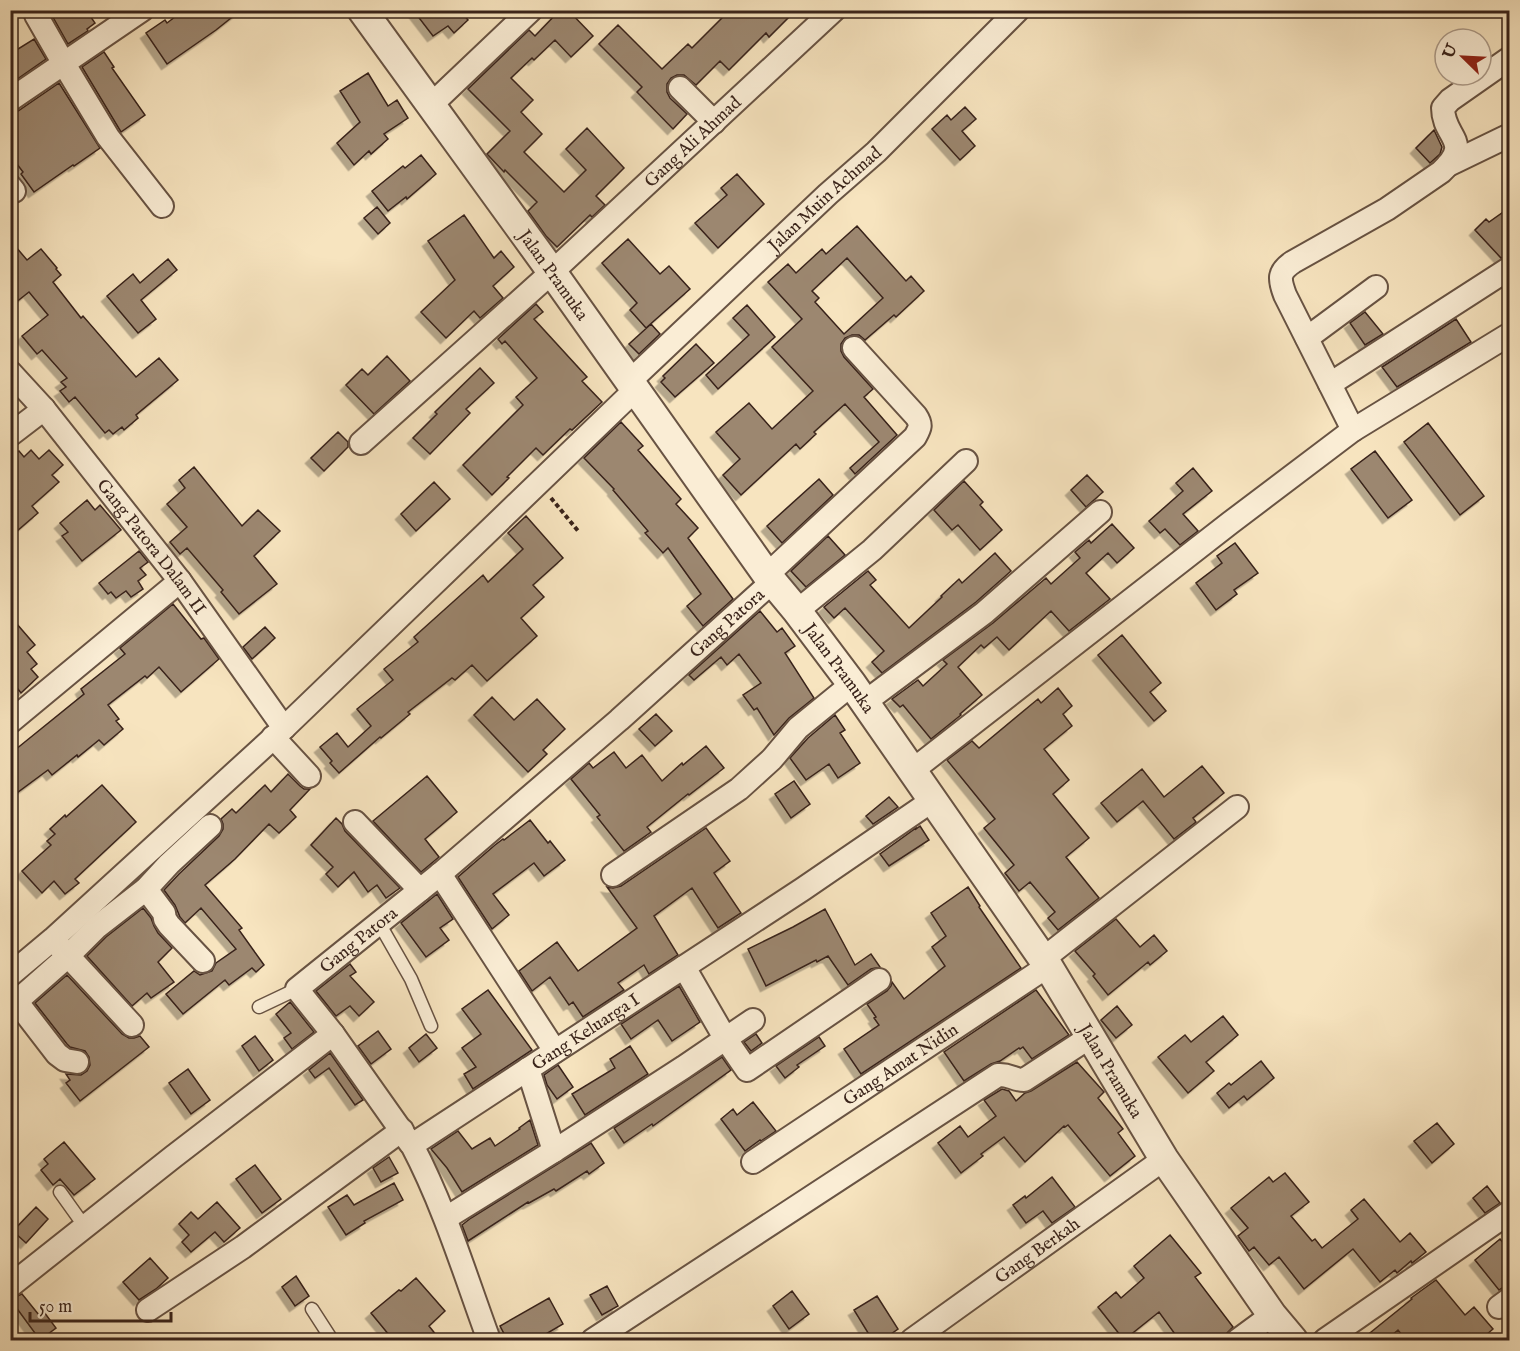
<svg xmlns="http://www.w3.org/2000/svg" width="1520" height="1351" font-family="'IM FELL English',serif">
<style>
.building{fill:#9c8770;stroke:#39231a;stroke-width:1.5;fill-rule:evenodd;filter:url(#shadow)}
.lines{fill:none;stroke-linecap:round;stroke-linejoin:round}
.service-casing{stroke:#685343;stroke-width:15}
.minor-casing{stroke:#685343;stroke-width:26}
.tertiary-casing{stroke:#685343;stroke-width:32}
.path{stroke:#39231a;stroke-width:4;stroke-dasharray:4.5 3;stroke-linecap:butt}
.service{stroke:#faedd5;stroke-width:12}
.minor{stroke:#faedd5;stroke-width:22}
.tertiary{stroke:#faedd5;stroke-width:28}
.labels{text-anchor:middle;stroke-width:4.5;stroke-linejoin:round;paint-order:stroke}
.street-label{font-size:18px;fill:#39231a;stroke:#faedd5}
</style>
<defs>
<filter id="shadow"><feDropShadow dx="-5.5" dy="5.5" stdDeviation="0" flood-color="#0004"/></filter>
</defs>
<rect width="100%" height="100%" fill="#f7e4bf"/>
<filter id="stains"><feTurbulence type="fractalNoise" baseFrequency=".00333" numOctaves="4"/><feColorMatrix values="0 0 0 0 .2 0 0 0 0 .09 0 0 0 0 .02 0 0 0 .5 -.17"/></filter>
<radialGradient id="worn" r=".72"><stop offset=".6" stop-color="#630" stop-opacity="0"/><stop offset="1" stop-color="#630" stop-opacity=".3"/></radialGradient>
<path class="building" d="M49,10H86L95,23L87,29L88,31L68,44Z
M184,10H241L216,30L167,64L146,33L165,20L167,23Z
M413,10H468L463,14L468,20L454,33L448,26L433,36Z
M560,10H568L593,36L571,57L555,40L534,60L532,58L511,78L533,100L521,112L542,134L524,152L564,192L586,170L566,149L587,128L624,168L596,196L605,205L592,217L590,215L557,247L546,236L528,211L537,202L505,170L504,172L487,154L510,131L468,89L529,30L535,36Z
M730,10H796L769,37L766,33L729,70L720,61L696,85L684,75H677L671,78L667,84V92L670,98L687,114L673,129L637,92L642,87L599,44L618,25L662,69L688,44L692,48Z
M34,39L46,59L13,82L10,78V54Z
M104,52L114,67L112,68L145,115L121,132L82,67Z
M368,73L388,106L397,100L408,118L384,134L388,139L371,154L369,151L354,165L337,143L360,122L340,91Z
M59,83L100,148L74,166L73,165L34,192L21,174L23,172L10,155V114L18,111Z
M965,107L976,119L962,131L975,146L960,160L932,129L947,115L951,120Z
M1434,130L1442,147L1440,154L1430,163L1416,148Z
M421,155L436,174L407,199L406,197L388,211L372,191L403,166L405,168Z
M737,174L764,204L718,248L695,223L727,195L721,188Z
M377,207L390,223L378,234L364,218Z
M1509,208V255L1501,258L1475,230L1486,219L1489,222Z
M464,215L494,258L501,251L514,267L493,286L503,298L480,318L474,311L446,338L421,312L455,280L428,241Z
M857,226L906,281L911,276L924,291L896,317L894,315L865,340L859,335H852L845,338L841,344V351L844,357L873,389L864,397L897,435L855,474L850,468L879,442L845,404L814,432L816,434L800,449L796,444L741,495L723,475L740,459L716,432L749,403L772,429L813,391L772,347L802,319L768,282L788,264L796,273L822,249L826,254ZM847,258L883,298L844,334L815,302L819,298L812,291Z
M628,239L660,274L669,266L690,289L646,328L630,310L637,303L602,263Z
M10,240L27,260L41,249L57,268L56,269L61,275L53,282L81,318L83,316L136,377L159,358L178,380L136,415L138,418L124,430L122,427L113,434L109,430L105,433L75,397L69,402L60,391L66,387L61,382L67,378L42,350L37,354L22,336L48,315L29,292L10,307Z
M168,259L177,270L141,300L156,319L138,333L107,296L133,274L140,283Z
M536,304L543,312L534,319L587,377L582,381L602,402L572,430L570,429L543,455L536,448L507,477L509,478L492,495L463,465L523,405L516,397L537,378L505,341L502,344L498,339Z
M747,305L775,337L718,389L706,375L749,335L733,318Z
M1365,312L1383,334L1365,345L1350,323Z
M1456,319L1471,342L1397,387L1382,367Z
M651,324L660,334L639,354L629,344Z
M696,344L714,363L675,397L661,382L665,378L663,376Z
M387,356L410,381L374,414L346,385L362,369L368,375Z
M480,368L494,383L466,409L470,413L430,454L413,438L437,414L435,412Z
M621,422L643,446L638,450L681,499L676,504L698,528L688,538L733,599L703,626L687,606L701,594L668,548L663,553L645,533L648,531L613,490L614,489L584,458Z
M1428,423L1484,496L1460,515L1404,442Z
M338,432L348,442V447L324,471L311,458Z
M31,450L39,459L49,450L63,465L52,475L59,482L32,506L38,513L10,537V457L19,451L24,457Z
M1375,451L1412,500L1388,518L1351,469Z
M194,467L242,526L258,510L280,531L254,556L277,584L239,614L221,592L223,590L187,548L180,554L170,542L187,527L167,504L185,488L179,480Z
M1193,468L1212,491L1183,514L1198,531L1180,545L1165,529L1160,533L1149,521L1183,491L1176,483Z
M1087,475L1103,492L1086,507L1071,490Z
M819,479L833,495L782,543L767,526Z
M964,481L983,502L980,505L1002,530L980,550L958,525L952,530L934,510Z
M434,482L450,499L416,531L401,514Z
M87,500L95,510L100,505L121,530L82,561L62,536L68,532L60,523Z
M526,516L563,558L533,585L544,597L521,618L537,636L487,681L472,665L455,680L452,678L408,712L410,714L381,738L380,737L339,773L330,763L332,761L320,747L337,733L348,747L371,726L357,709L393,680L384,669L418,642L414,637L483,575L488,582L523,549L508,533Z
M1112,524L1134,548L1117,563L1108,553L1086,573L1110,599L1069,631L1051,611L1009,650L997,637L984,648L981,645L958,667L982,695L960,714L961,715L931,739L903,705L900,707L892,699L918,680L923,686L947,664L943,660L993,623L1046,578L1051,584L1080,558L1075,552L1089,540L1091,543Z
M828,536L845,555L806,587L791,571Z
M1235,543L1258,573L1234,590L1237,594L1216,610L1196,583L1222,563L1217,556Z
M139,551L148,562L140,568L146,575L138,581L143,589L131,597L126,591L116,598L111,592L108,594L99,583Z
M995,553L1011,571L976,602L882,673L872,662L884,651L845,608L834,618L824,607L868,571L876,580L870,585L909,628L942,597L941,596L959,579L962,583Z
M173,604L201,639L204,638L219,659L181,692L159,667L147,678L145,676L108,705L119,719L116,721L123,729L104,745L99,740L78,757L77,755L52,775L48,770L10,798V754L84,694L81,689L125,654L120,648Z
M760,611L777,632L782,628L795,646L785,653L814,698L789,718L774,735L757,708L754,710L743,695L761,683L739,654L727,665L721,657L694,680L689,675Z
M10,616L35,645L27,652L37,664L31,669L38,677L21,693L18,689L10,695Z
M265,627L275,638L252,659L243,647Z
M1122,635L1161,683L1150,692L1166,711L1154,721L1098,655Z
M1058,688L1072,706L1063,714L1072,726L1044,749L1069,780L1053,794L1089,838L1066,857L1099,898L1058,930L1048,918L1055,912L1030,882L1019,891L1005,873L1014,865L984,828L995,819L947,760L972,741L979,748L1038,699L1041,703Z
M492,697L514,720L537,699L565,729L543,750L547,754L528,772L474,715Z
M656,714L672,731L655,746L639,729Z
M835,715L845,730L840,733L860,763L838,778L829,764L806,780L790,758L808,738Z
M706,746L724,768L689,795L688,794L647,827L651,832L624,851L597,817L600,815L571,779L589,763L593,768L614,752L626,768L642,755L662,781L682,763L683,765Z
M1202,766L1224,793L1193,818L1196,822L1174,839L1143,801L1117,822L1101,803L1142,769L1164,797Z
M288,774L300,786L304,789H310L290,810L296,817L279,833L269,824L235,859L205,885L242,928L239,930L264,965L256,972L252,968L229,985L225,980L183,1014L166,994L194,971L200,975L212,971L216,963L236,949L201,908L185,923L180,917L175,905L164,890L179,874L219,836L223,829V824L221,819L232,809L236,813L265,785L271,792Z
M427,776L457,812L425,839L439,857L421,872L373,821Z
M794,781L810,804L791,818L775,794Z
M102,785L136,822L75,879L79,883L65,894L54,881L42,893L22,871L51,845L47,841L55,834L50,829L65,815L66,817Z
M889,797L898,807L873,824L866,816Z
M336,818L342,824L345,831L400,888L386,898L377,885L368,892L354,872L338,887L326,874L333,867L311,845Z
M530,820L548,843L550,841L565,860L544,876L534,863L493,894L509,915L492,929L458,877L495,845L503,839L504,840Z
M920,826L929,840L889,866L880,854L916,828V829Z
M706,828L730,861L714,873L741,913L718,928L692,888L654,916L678,955L649,974L644,965L618,983L624,990L583,1017L573,1002L569,1005L550,977L532,991L519,971L557,942L578,971L637,928L607,887L613,888L621,886Z
M968,887L980,906L979,907L1021,968L861,1074L844,1049L879,1025L874,1018L876,1017L867,1004L887,991L891,986L892,982L904,999L945,966L932,947L946,936L931,913Z
M437,894L453,919L440,928L449,940L426,957L401,923Z
M143,908L151,918L154,926L158,933L172,948L158,962L174,982L151,998L147,993L132,1006L87,956L106,937Z
M825,909L855,965L871,954L880,967L871,969L848,985L828,956L817,962L816,960L766,986L748,949L793,927Z
M1116,919L1140,947L1154,935L1167,951L1150,965L1148,962L1108,995L1093,976L1095,974L1075,951Z
M350,964L356,972L350,976L374,1002L359,1016L350,1006L336,1016L316,991Z
M67,975L122,1034L129,1038H134L140,1036L149,1047L80,1101L66,1083L70,1080L66,1074L81,1075L87,1071L90,1065L89,1057L85,1051L70,1047L67,1044L35,1003Z
M679,986L700,1022L672,1041L658,1020L631,1039L621,1024Z
M488,990L532,1050L473,1089L464,1074L476,1067L462,1048L481,1034L462,1009Z
M1036,990L1069,1035L1032,1059L1023,1047L1020,1049L1019,1048L1000,1061L991,1064L964,1081L944,1052Z
M290,1002L314,1032L292,1049L284,1038L291,1033L276,1014Z
M1117,1006L1132,1025L1116,1038L1101,1020Z
M1223,1016L1238,1035L1206,1062L1214,1071L1188,1093L1158,1057L1185,1035L1191,1042Z
M378,1031L391,1049L371,1064L358,1046Z
M426,1034L437,1048L419,1062L409,1048Z
M756,1034L762,1043L751,1051L744,1042Z
M255,1036L273,1060L259,1071L242,1046Z
M819,1037L825,1046L797,1065L799,1067L785,1078L776,1066Z
M630,1046L648,1074L585,1115L572,1094L615,1068L610,1059Z
M330,1053L363,1100L355,1105L329,1068L315,1078L309,1070Z
M722,1057L731,1070L653,1126L652,1124L624,1143L614,1128Z
M1261,1061L1274,1078L1247,1100L1244,1096L1229,1108L1217,1093L1229,1083L1231,1085Z
M1077,1062L1104,1092L1098,1098L1123,1129L1118,1133L1135,1156L1110,1176L1068,1125L1065,1127L1064,1126L1025,1162L1004,1137L981,1154L983,1156L961,1173L938,1143L960,1126L968,1137L996,1116L984,1100L1002,1089L1009,1091L1016,1101L1025,1093L1031,1091Z
M558,1065L573,1087L557,1099L547,1085L544,1075Z
M188,1069L210,1100L191,1114L169,1083Z
M753,1102L776,1131L761,1141L760,1140L745,1151L721,1119L733,1109L737,1115Z
M530,1120L538,1145L462,1192L447,1168L431,1149L458,1131L472,1149L490,1138L495,1146L520,1129L519,1128Z
M1437,1123L1454,1144L1432,1163L1414,1141Z
M64,1142L95,1179L74,1195L60,1179L53,1185L41,1170L48,1164L44,1159Z
M591,1143L604,1163L589,1174L587,1171L556,1191L554,1189L529,1203L528,1202L468,1241L462,1225L471,1218Z
M389,1157L398,1173L381,1182L373,1168Z
M255,1165L281,1199L262,1213L236,1179Z
M1285,1173L1309,1202L1291,1216L1312,1241L1315,1239L1322,1248L1358,1219L1351,1210L1364,1199L1400,1242L1410,1233L1426,1252L1412,1263L1411,1261L1397,1273L1395,1270L1380,1282L1353,1249L1304,1289L1279,1257L1269,1265L1254,1247L1249,1251L1238,1236L1248,1228L1231,1208L1269,1177L1273,1182Z
M1052,1177L1075,1207L1052,1223L1043,1211L1026,1223L1013,1205L1025,1196L1026,1198Z
M394,1183L403,1200L364,1221L365,1223L346,1235L328,1207L347,1195L354,1205Z
M1487,1186L1500,1203L1485,1213L1473,1198Z
M217,1202L240,1228L224,1242L215,1232L191,1252L182,1242L189,1235L179,1224L191,1212L198,1219Z
M36,1207L48,1219L26,1243L13,1231Z
M1170,1235L1201,1273L1195,1277L1233,1327L1226,1334L1225,1339L1223,1341H1180L1159,1312L1124,1340L1098,1307L1116,1292L1121,1298L1144,1278L1134,1266Z
M1500,1239L1509,1250V1283L1499,1290L1475,1260Z
M150,1258L168,1278L156,1289L139,1300L123,1282Z
M296,1276L309,1296L295,1306L282,1287Z
M416,1278L445,1311L429,1326L441,1341H394L371,1313L399,1290L401,1291Z
M1436,1280L1465,1315L1474,1307L1493,1329L1479,1341H1407L1398,1330L1385,1341H1360L1412,1299L1411,1298L1422,1290Z
M607,1286L618,1306L602,1315L590,1295Z
M792,1291L809,1314L789,1329L773,1306Z
M22,1294L39,1315L44,1312L56,1328L40,1340L10,1299Z
M877,1296L898,1329L881,1341H873L854,1310Z
M549,1298L563,1324L534,1341H508L500,1326Z"/>
<g class="lines">
<defs>
<path id="service" d="M379,923L411,979L431,1026
M259,1007L297,989
M60,1192L85,1227
M312,1309L332,1340"/>
<g id="minor">
<path d="M36,15L64,64L108,137L162,206"/>
<path d="M680,88L714,122"/>
<path d="M10,100L142,10"/>
<path d="M431,105L531,10"/>
<path d="M1448,165L1510,135"/>
<path d="M10,186L14,191"/>
<path d="M1307,338L1376,287"/>
<path id="s1" d="M10,372L44,409L180,581L284,728"/>
<path id="s2" d="M629,382L828,194L876,152L1018,10"/>
<path d="M1330,384L1510,268"/>
<path d="M1353,430L1285,295C1279,279 1278,272 1293,262L1387,209L1441,172C1474,141 1443,138 1443,108L1450,100L1510,58"/>
<path d="M10,435L44,409"/>
<path id="s3" d="M361,443L552,272L834,10"/>
<path d="M767,575L915,437C920,428 922,425 916,416L854,348"/>
<path d="M797,611L872,550L966,461"/>
<path d="M865,702L984,613L1100,512"/>
<path d="M10,722L180,581"/>
<path d="M273,737L309,776"/>
<path d="M913,770L1230,523L1353,430L1510,334"/>
<path d="M355,822L420,890"/>
<path d="M440,874L555,1051"/>
<path d="M613,875L739,789L772,759L798,728L852,684"/>
<path d="M146,889L164,913L165,919L169,925L203,961"/>
<path d="M58,945L132,1025"/>
<path d="M1043,959L1237,807"/>
<path d="M684,967L725,1038L747,1070L879,980"/>
<path d="M10,975L53,939L284,728L635,390"/>
<path d="M10,993L57,1054L65,1060L77,1062"/>
<path d="M17,1001L68,956L97,927L146,889L169,864L210,826"/>
<path d="M333,1034L410,1143"/>
<path d="M528,1069L554,1151"/>
<path id="s4" d="M753,1162L1048,966"/>
<path d="M446,1218L554,1151L684,1067L753,1020"/>
<path id="s5" d="M10,1286L173,1157L333,1034L297,989L440,874L619,720L772,582"/>
<path d="M1499,1307L1510,1299"/>
<path d="M148,1310L243,1247L402,1130"/>
<path id="s6" d="M489,1340C465,1275 445,1208 412,1145L803,889L933,800"/>
<path d="M593,1340L998,1075C1010,1074 1013,1080 1024,1080L1090,1037"/>
<path id="s7" d="M912,1340L1164,1159"/>
<path d="M1238,1340L1272,1315"/>
<path d="M1325,1340L1510,1212"/>
</g>
<g id="tertiary">
<path id="s8" d="M362,10L552,272L767,575L797,611L852,684L1048,966L1164,1159L1272,1315L1293,1340"/>
</g>
</defs>
<use href="#service" class="service-casing"/>
<use href="#minor" class="minor-casing"/>
<use href="#tertiary" class="tertiary-casing"/>
<path class="path" d="M551,498L579,532"/>
<use href="#service" class="service"/>
<use href="#minor" class="minor"/>
<use href="#tertiary" class="tertiary"/>
</g>
<g class="labels">
<g class="street-label">
<text dy="6" stroke="none"><textPath href="#s3" startOffset="448">Gang Ali Ahmad</textPath></text>
<text dy="6" stroke="none"><textPath href="#s2" startOffset="268">Jalan Muin Achmad</textPath></text>
<text dy="6" stroke="none"><textPath href="#s8" startOffset="327">Jalan Pramuka</textPath></text>
<text dy="6" stroke="none"><textPath href="#s1" startOffset="225">Gang Patora Dalam II</textPath></text>
<text dy="6" stroke="none"><textPath href="#s5" startOffset="1032">Gang Patora</textPath></text>
<text dy="6" stroke="none"><textPath href="#s8" startOffset="813">Jalan Pramuka</textPath></text>
<text dy="6" stroke="none"><textPath href="#s5" startOffset="546">Gang Patora</textPath></text>
<text dy="6" stroke="none"><textPath href="#s6" startOffset="417">Gang Keluarga I</textPath></text>
<text dy="6" stroke="none"><textPath href="#s4" startOffset="177">Gang Amat Nidin</textPath></text>
<text dy="6" stroke="none"><textPath href="#s8" startOffset="1299">Jalan Pramuka</textPath></text>
<text dy="6" stroke="none"><textPath href="#s7" startOffset="154">Gang Berkah</textPath></text>
</g>
</g>
<rect width="1520" height="1351" fill="none" stroke="#f7e4bf" stroke-width="36"/>
<rect x="12" y="12" width="1496" height="1327" fill="none" stroke="#39231a" stroke-width="3"/>
<rect x="18" y="18" width="1484" height="1315" fill="none" stroke="#39231a" stroke-width="1.5"/>
<g transform="translate(1463 57) rotate(294)"><circle r="28" fill="#faedd5" stroke="#ad9c8a" stroke-width="1.5"/>
<path d="M0-4.5L10 22L0 15L-10 22Z" fill="#8f2418"/>
<text y="-9" font-size="16" font-weight="bold" text-anchor="middle" fill="#39231a">U</text>
</g>
<path d="M30 1312v9h141v-9" fill="none" stroke="#39231a" stroke-width="3"/>
<text x="39" y="1312" font-size="18" fill="#39231a" stroke="#faedd5" stroke-width="4.5" paint-order="stroke">50 m</text>
<rect width="100%" height="100%" filter="url(#stains)"/>
<rect width="100%" height="100%" fill="url(#worn)"/>
</svg>
